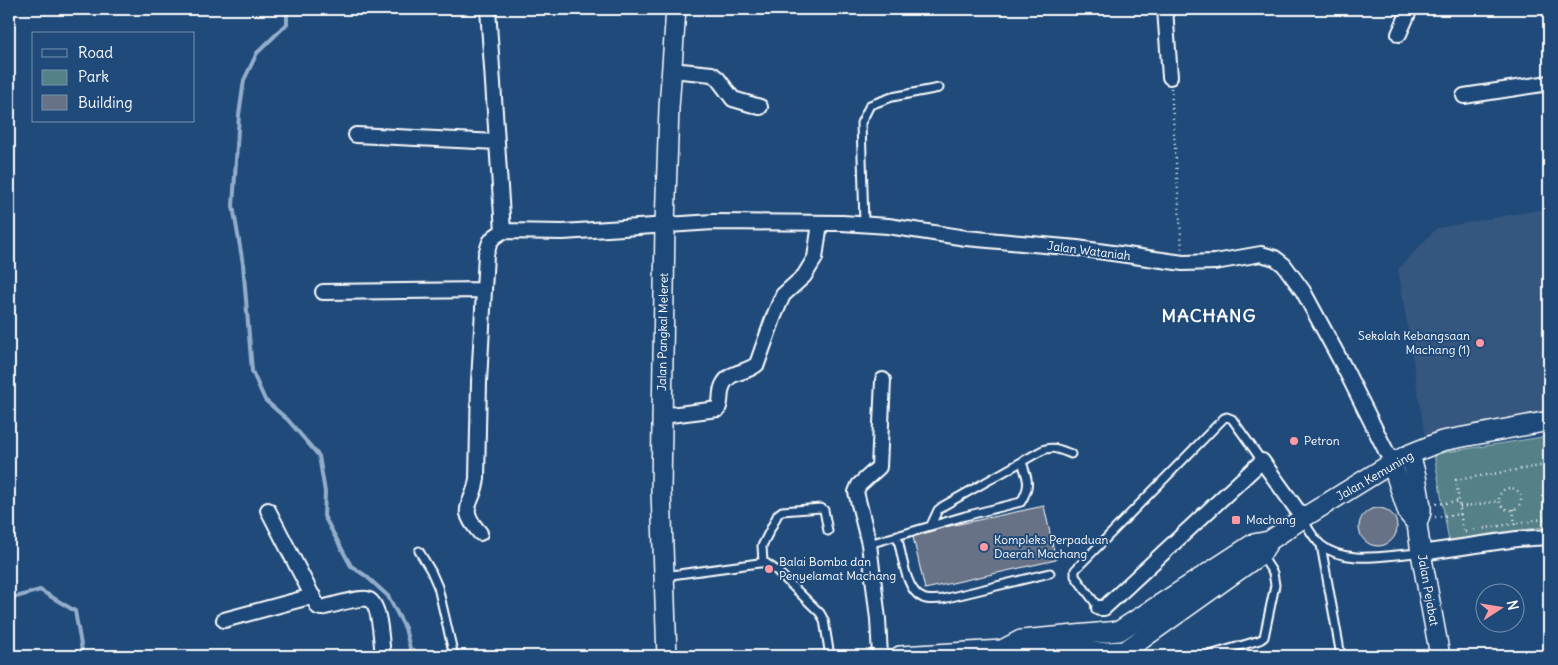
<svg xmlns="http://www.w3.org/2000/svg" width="1558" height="665" font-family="Delius,sans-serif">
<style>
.built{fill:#35567e}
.green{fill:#548088;stroke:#aac0c4}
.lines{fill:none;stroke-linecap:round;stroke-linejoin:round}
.stream{stroke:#94aeca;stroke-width:4}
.building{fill:#677287;stroke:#fff}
.lane-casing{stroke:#fff;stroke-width:11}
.street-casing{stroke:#fff;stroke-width:18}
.secondary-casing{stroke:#fff;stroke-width:22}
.path{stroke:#fff;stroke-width:2.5;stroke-dasharray:1 4;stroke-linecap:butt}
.lane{stroke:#1f4a7a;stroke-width:7}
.street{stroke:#1f4a7a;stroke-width:14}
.secondary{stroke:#1f4a7a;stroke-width:19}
.poi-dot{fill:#ff9aa2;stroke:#1f4a7a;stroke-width:2}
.labels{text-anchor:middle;stroke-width:4;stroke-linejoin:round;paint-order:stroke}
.street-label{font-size:12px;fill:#fff;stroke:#1f4a7a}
.poi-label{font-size:12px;fill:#fff;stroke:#1f4a7a;text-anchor:start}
.district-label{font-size:18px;font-weight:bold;letter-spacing:1px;fill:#fff;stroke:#1f4a7a}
</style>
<rect width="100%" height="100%" fill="#1f4a7a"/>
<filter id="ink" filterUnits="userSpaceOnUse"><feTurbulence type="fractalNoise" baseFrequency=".02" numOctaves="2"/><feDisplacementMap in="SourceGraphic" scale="10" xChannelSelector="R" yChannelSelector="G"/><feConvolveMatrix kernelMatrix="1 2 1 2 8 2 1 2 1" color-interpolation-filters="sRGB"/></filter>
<g filter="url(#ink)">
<path class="built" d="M1549,208V418L1425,437L1398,269L1437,228Z"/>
<path class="green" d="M1549,436V526L1449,542L1434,454Z"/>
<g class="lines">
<path class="stream" d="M287,9V24L257,53L244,80L239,115L233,206L243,264L252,371L265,400L288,420L319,456L325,492L324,516L351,566L366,576L388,596L405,628L412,656
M9,599L40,590L75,611L83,656"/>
</g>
<path class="building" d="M1044,506L1056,560L925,589L913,537L945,527Z
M1359 527a19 19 0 1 1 38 0a19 19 0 1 1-38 0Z"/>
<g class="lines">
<defs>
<path id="lane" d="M864,224L861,123L870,105L892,97L939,88
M1303,519C1308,528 1313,538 1321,545C1347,566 1389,554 1420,553
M931,525L938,510L943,506L1039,452C1051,445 1058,449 1071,454
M897,535C902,553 905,591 923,598C928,601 937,599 943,599L1050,573
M869,544L965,516L1021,502C1031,485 1028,480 1022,462
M1321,545L1341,656
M419,551L431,571L438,587L454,656
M763,563L762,546L778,514L782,511L821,508L824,510L828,531
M664,576L759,563H766L776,570L820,613L824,620L830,656
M1099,608L1075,576V570L1224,418L1227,417L1232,419L1262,461
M1206,656L1260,640L1264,637L1275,585L1273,573L1262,556"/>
<path id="street" d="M488,9L503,231
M1165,9L1170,77
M1399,34L1410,9
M671,70L712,74L718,79L733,99L760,107
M1464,96L1549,83
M356,135L497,142
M323,292L484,290
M662,416L718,409C722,401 719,393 723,385C730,370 746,374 757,364L774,316L783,295L804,276L815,258L820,223
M268,510L318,607L321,608C330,606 359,597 367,599C381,602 381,643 383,656
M480,533C456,506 474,506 477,478L479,382L486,254L490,242L494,237L503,231L563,232L713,222L842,223L888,226L966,238L1077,248L1183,263L1215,262L1261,254L1275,258L1284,265L1303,291L1344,367L1392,463
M1421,553L1517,539L1549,537
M1099,608H1104L1262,461L1303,518
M224,620L313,596
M880,656L878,619L869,544L856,492L859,485L879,467L883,380"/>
<path id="secondary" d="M1410,454L1416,476L1421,506V512L1417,524L1421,553L1440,656
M1392,463L1408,513L1417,524
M1002,650L1021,640L1119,631L1253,544L1269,541
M1125,651L1261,554L1269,541L1303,518L1392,463L1410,454L1442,441L1549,421
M667,656L661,491L665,225L669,108L676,9
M900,656L1002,650L1023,656L1125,651"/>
</defs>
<use href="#lane" class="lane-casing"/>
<use href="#street" class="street-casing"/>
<use href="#secondary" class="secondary-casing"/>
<path class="path" d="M1171,88L1182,250
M1499 499a11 11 0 1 1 22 0a11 11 0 1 1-22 0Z
M1436,504L1459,501
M1460,507L1499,501
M1513,509L1515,525
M1435,517L1461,514
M1474,530L1549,518
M1466,532H1463L1456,480L1546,465L1549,485"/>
<use href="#lane" class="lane"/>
<use href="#street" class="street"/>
<use href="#secondary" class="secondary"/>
</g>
</g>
<g class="poi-dot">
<circle cx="1480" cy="343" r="5"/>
<circle cx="1294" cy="441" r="5"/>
<rect x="1231" y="515" width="10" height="10" rx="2.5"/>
<circle cx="984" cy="547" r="5"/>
<circle cx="769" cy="569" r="5"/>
</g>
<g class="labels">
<g class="street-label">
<text transform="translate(1089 251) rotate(7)" y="4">Jalan Wataniah</text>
<text transform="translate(663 332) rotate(-89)" y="4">Jalan Pangkal Meleret</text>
<text transform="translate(1375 476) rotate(-30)" y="4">Jalan Kemuning</text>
<text transform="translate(1428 590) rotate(80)" y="4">Jalan Pejabat</text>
</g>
<g class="poi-label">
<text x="1470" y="340" text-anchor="end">Sekolah Kebangsaan<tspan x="1470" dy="14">Machang (1)</tspan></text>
<text x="1304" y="445">Petron</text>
<text x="1246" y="524">Machang</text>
<text x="994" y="544">Kompleks Perpaduan<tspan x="994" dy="14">Daerah Machang</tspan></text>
<text x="779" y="566">Balai Bomba dan<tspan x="779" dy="14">Penyelamat Machang</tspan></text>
</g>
<g class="district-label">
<text x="1209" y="322">MACHANG</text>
</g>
</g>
<rect width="1558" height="665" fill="none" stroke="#1f4a7a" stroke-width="30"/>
<rect x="15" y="15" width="1528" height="635" fill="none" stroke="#fff" stroke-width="2" filter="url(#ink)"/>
<rect x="32" y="32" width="162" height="90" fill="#1f4a7a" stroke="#7992af"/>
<rect x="42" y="49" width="25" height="8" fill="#1f4a7a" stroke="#7992af"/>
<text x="78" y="58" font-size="15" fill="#ffffff">Road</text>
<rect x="42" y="70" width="25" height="15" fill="#548088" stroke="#7992af"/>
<text x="78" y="82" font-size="15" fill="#ffffff">Park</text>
<rect x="42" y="95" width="25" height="15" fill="#677287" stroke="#7992af"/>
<text x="78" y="108" font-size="15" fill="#ffffff">Building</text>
<g transform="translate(1500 608) rotate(78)"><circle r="24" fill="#1f4a7a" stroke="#7992af"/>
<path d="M0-4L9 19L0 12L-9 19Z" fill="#ff9aa2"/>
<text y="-8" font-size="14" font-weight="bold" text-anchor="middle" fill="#ffffff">N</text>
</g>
</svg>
